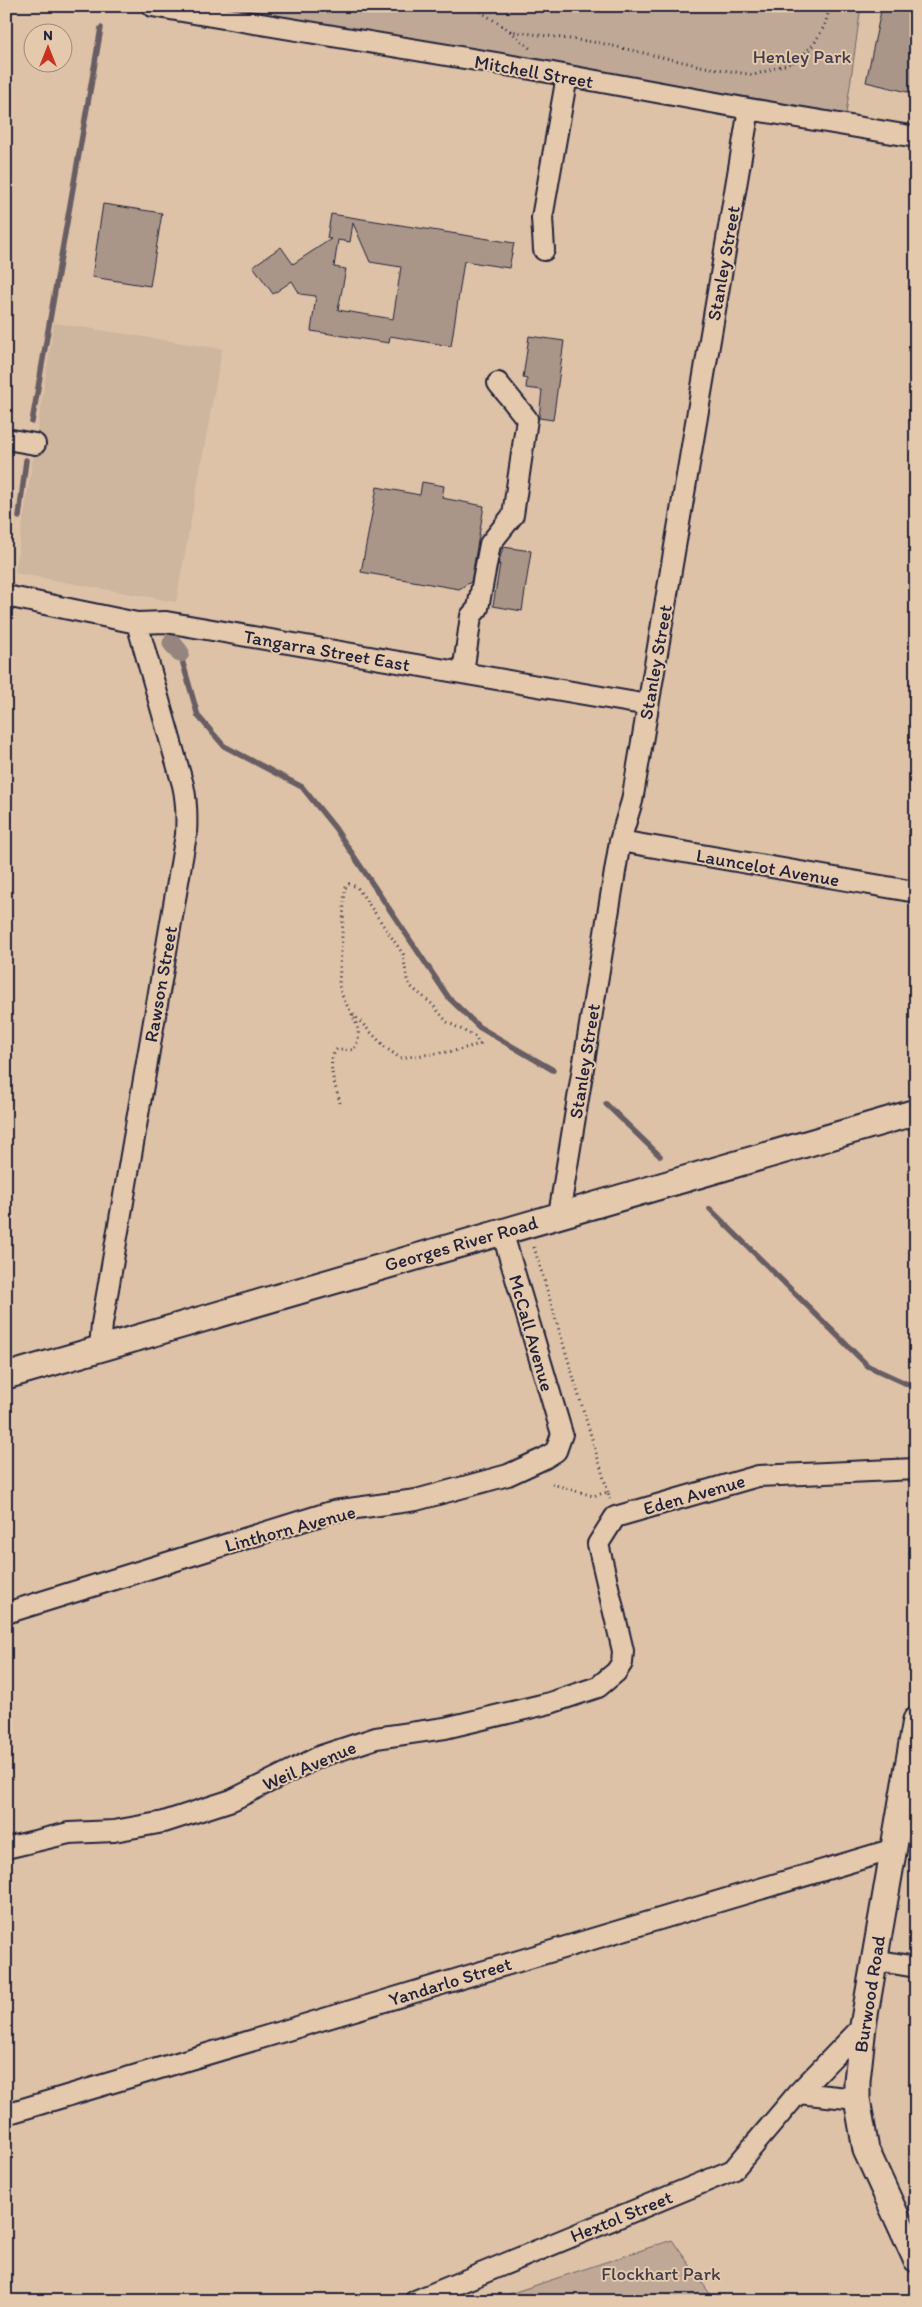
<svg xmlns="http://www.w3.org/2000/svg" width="922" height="2307" font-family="Itim,sans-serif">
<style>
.built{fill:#cdb59e}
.green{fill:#bfa896;stroke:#706568}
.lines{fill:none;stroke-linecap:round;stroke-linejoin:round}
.stream{stroke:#675d63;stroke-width:5.5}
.canal{stroke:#95857e;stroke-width:19}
.building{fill:#a99689;stroke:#22223b;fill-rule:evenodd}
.minor-casing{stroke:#22223b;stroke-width:24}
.major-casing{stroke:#22223b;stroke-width:29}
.path{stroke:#22223b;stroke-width:3;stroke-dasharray:1 4;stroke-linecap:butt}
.minor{stroke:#e5c9ac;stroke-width:20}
.major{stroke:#e5c9ac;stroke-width:25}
.labels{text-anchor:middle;stroke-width:4;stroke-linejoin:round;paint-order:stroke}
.park-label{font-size:19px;fill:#413d4d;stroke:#e5c9ac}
.street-label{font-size:19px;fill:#22223b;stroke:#e5c9ac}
</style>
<rect width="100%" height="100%" fill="#ddc2a7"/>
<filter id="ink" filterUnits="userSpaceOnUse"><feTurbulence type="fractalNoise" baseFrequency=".02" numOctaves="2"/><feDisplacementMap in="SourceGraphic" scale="10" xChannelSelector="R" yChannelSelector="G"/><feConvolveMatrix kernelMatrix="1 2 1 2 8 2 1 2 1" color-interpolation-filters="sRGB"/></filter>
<g filter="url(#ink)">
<path class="built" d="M54,323L222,349L176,602L15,573Z"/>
<path class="green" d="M222,6H861L846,114Z
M672,2240L715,2301H488Z"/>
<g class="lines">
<path class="stream" d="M32,422L101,28
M19,517L26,460
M180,653L198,716L224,746L302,787L335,828L449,998L479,1027L553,1070
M606,1104L660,1156
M710,1209L868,1366L916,1388"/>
<path class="canal" d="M172,643L180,653"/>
</g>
<path class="building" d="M882,6H916V94L866,82Z
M103,204L162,213L150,286L92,277Z
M331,214L514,243L509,268L464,261L451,346L390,336L389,343L311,331L316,296L300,294L292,281L273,294L253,266L281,247L293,264L331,239L327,238ZM353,223L370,262L401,267L393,319L338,310L346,269L334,267L338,240L350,242Z
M529,336L564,341L553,420L539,418L542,390L526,388L527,379L523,378Z
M422,482L444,486L442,498L484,506L471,582L459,589L361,572L377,487L420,495Z
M503,547L531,551L522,611L493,606L500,564L498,565Z"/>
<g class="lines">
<defs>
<path id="minor" d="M152,6L531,69L749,109L916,137
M544,250L542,218L567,76
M6,439L35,444
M6,596L137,623L166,622L648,705
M463,673L471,616L478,608L490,544L513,515L527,419L498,383
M620,841L916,892
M559,1215L620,841L632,801L749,109
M100,1348L102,1324L186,835C187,817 187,802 183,785L137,623
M6,1613L334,1511L416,1500L508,1475L545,1458L556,1451L562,1434L502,1231
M6,1848L69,1833L114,1831L164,1822L232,1800L321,1756L376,1738L445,1728L550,1703L598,1687L616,1672L622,1663L623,1651L598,1544L615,1517L758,1476L916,1469
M874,1960L916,1967
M798,2093L857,2099
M6,2114L894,1849
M415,2301L733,2170L798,2093L863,2026"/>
<path id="major" d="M6,1376L916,1112
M916,1720L863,2026L857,2081V2099L866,2150L916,2259"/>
</defs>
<use href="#minor" class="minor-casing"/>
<use href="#major" class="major-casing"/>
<path class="path" d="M472,6L510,31L600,43L705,67L754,75L797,61L814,44L825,25L830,6
M510,31L532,50
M340,1103C336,1087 325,1063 337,1049L353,1050C370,1027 341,1006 339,984L345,888L349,884L357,887L403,954L407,979L410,986L432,1004L447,1022L474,1036L480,1044L454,1051L400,1058L386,1048L353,1014
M534,1247L608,1492
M552,1484L593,1496L608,1492L610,1499"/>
<use href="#minor" class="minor"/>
<use href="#major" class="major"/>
</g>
</g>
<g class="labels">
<g class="park-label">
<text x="802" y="63">Henley Park</text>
<text x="661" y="2280">Flockhart Park</text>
</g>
<g class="street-label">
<text transform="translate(534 71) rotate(10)" y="7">Mitchell Street</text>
<text transform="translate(723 263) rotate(-80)" y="7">Stanley Street</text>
<text transform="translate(327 650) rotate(10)" y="7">Tangarra Street East</text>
<text transform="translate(655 662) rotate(-80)" y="7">Stanley Street</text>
<text transform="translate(768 867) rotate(10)" y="7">Launcelot Avenue</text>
<text transform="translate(160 984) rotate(-80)" y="7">Rawson Street</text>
<text transform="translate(584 1061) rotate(-81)" y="7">Stanley Street</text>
<text transform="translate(461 1243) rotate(-16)" y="7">Georges River Road</text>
<text transform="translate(532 1333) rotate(74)" y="7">McCall Avenue</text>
<text transform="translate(694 1494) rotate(-16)" y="7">Eden Avenue</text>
<text transform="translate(290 1528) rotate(-15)" y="7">Linthorn Avenue</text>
<text transform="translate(309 1765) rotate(-23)" y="7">Weil Avenue</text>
<text transform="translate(450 1981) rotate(-17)" y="7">Yandarlo Street</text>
<text transform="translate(869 1994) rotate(-81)" y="7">Burwood Road</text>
<text transform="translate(621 2216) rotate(-22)" y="7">Hextol Street</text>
</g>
</g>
<rect width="922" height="2307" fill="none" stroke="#e5c9ac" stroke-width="25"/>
<rect x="12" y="12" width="897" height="2282" fill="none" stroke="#22223b" stroke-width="2" filter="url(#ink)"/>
<g transform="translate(48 48)"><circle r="24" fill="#e5c9ac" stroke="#97867f"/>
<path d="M0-4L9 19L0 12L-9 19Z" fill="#c8321e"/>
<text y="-8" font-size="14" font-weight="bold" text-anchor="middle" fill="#22223b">N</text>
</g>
</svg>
